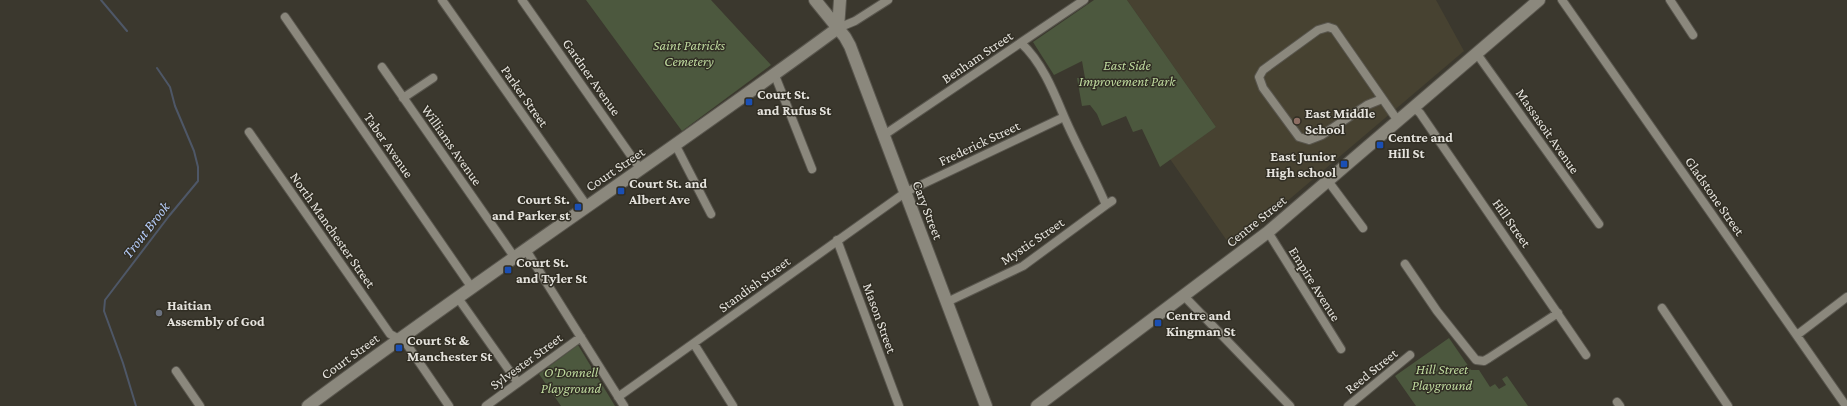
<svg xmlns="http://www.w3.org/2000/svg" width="1847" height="406" font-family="'Crimson Pro',serif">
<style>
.built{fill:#474231}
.green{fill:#4c583e}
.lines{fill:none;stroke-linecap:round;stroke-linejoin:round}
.stream{stroke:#4e5767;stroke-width:2}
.street-casing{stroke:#59564e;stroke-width:10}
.secondary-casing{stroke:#59564e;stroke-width:14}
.street{stroke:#8b887d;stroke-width:8}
.secondary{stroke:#8b887d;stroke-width:12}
.transit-dot{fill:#1a4fb4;stroke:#312e24;stroke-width:1.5}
.education-dot{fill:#8d6e63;stroke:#312e24;stroke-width:1.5}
.worship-dot{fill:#6b7280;stroke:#312e24;stroke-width:1.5}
.labels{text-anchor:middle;stroke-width:3;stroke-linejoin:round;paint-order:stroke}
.park-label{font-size:14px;font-style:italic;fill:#bdd89d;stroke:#312e24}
.street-label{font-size:14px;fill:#e5e3dd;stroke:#312e24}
.poi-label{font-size:14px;font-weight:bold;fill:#e5e3dd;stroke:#312e24;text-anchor:start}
.water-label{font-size:15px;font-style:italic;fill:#b6cdfa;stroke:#312e24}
</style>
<rect width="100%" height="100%" fill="#3b382e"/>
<path class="built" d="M1127,0H1436L1464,51L1232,248L1170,159L1216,127Z"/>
<path class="green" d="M586,0H711L771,65L682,131Z
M1094,0H1127L1216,127L1160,167L1142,129L1133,132L1126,116L1102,126L1097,114L1090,105L1082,106L1077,78H1085L1082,61L1054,75L1033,42Z
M1449,338L1471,370H1479L1490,387L1495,384L1499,389L1506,385L1502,379L1507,376L1528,406H1416L1395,376Z
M578,345L615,406H561L539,374Z"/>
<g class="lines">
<path class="stream" d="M101,0L127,31
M136,406L123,363L104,311L105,300L169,216L198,181V167L194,151L175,106L170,87L157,68"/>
<defs>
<path id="street" d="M442,0L587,206
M522,0L641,170
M1562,0L1846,406
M1670,0L1693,35
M285,17L472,288
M838,28L855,21L888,0
M1021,43C1041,61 1053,90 1063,114C1076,145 1093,174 1106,205L1112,201
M1477,54L1599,224
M382,67L515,258
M774,73L812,169
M403,98L433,78
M1382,99L1367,105L1322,135L1309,140L1299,137L1263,88L1259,77L1263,70L1318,30L1328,27L1334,29L1398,121
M1414,108L1420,113L1586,355
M249,132L390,334L406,343L449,406
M884,135L1084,0
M676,146L711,214
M1328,181L1363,228
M1268,232L1341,349
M837,240L899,406
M526,250L624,406
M1405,264L1437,311L1476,360L1484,361L1489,358L1558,313
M1184,296L1290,406
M458,298L518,383
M947,302L1023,266L1106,205
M1662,308L1728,406
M1797,335L1847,297
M694,344L733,406
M176,371L200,406
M618,397L906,192L1064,117
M1617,402L1620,406
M486,406L581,337
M1348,406L1410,355"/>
<path id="secondary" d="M815,0L845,37L850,46L986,406
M838,28L840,0
M308,406C482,276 663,157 838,28
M1037,406L1268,232L1539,0"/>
</defs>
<use href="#street" class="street-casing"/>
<use href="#secondary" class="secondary-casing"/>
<use href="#street" class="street"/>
<use href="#secondary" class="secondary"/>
</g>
<g class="transit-dot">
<rect x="745" y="98" width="8" height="8" rx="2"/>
<rect x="1376" y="141" width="8" height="8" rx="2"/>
<rect x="1340" y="160" width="8" height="8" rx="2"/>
<rect x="617" y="187" width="8" height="8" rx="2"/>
<rect x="574" y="203" width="8" height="8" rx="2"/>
<rect x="504" y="266" width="8" height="8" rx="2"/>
<rect x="1154" y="319" width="8" height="8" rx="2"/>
<rect x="395" y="344" width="8" height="8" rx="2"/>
</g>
<circle class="education-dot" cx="1297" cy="121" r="4"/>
<circle class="worship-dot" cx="159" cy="313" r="4"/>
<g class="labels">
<g class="park-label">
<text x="689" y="50">Saint Patricks<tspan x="689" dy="16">Cemetery</tspan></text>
<text x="1127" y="70">East Side<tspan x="1127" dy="16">Improvement Park</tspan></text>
<text x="1442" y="374">Hill Street<tspan x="1442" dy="16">Playground</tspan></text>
<text x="571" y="377">O'Donnell<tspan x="571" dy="16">Playground</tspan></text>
</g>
<g class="street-label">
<text transform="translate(977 57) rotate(-34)" y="5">Benham Street</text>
<text transform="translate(592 77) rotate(55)" y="5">Gardner Avenue</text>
<text transform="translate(525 96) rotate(55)" y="5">Parker Street</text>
<text transform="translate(1548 131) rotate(55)" y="5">Massasoit Avenue</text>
<text transform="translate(979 143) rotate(-25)" y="5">Frederick Street</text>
<text transform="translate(389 145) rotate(55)" y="5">Taber Avenue</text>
<text transform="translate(452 145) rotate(55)" y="5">Williams Avenue</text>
<text transform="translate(615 169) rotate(-34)" y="5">Court Street</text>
<text transform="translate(1715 196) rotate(55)" y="5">Gladstone Street</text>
<text transform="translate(928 210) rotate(69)" y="5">Cary Street</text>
<text transform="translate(1256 221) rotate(-39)" y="5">Centre Street</text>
<text transform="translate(1512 223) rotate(55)" y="5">Hill Street</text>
<text transform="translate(333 230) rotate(55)" y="5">North Manchester Street</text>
<text transform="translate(1032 241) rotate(-34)" y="5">Mystic Street</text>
<text transform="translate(754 284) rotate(-36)" y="5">Standish Street</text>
<text transform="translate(1315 284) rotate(58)" y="5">Empire Avenue</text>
<text transform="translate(880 318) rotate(70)" y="5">Mason Street</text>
<text transform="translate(350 356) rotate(-36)" y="5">Court Street</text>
<text transform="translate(526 361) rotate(-36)" y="5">Sylvester Street</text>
<text transform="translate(1371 371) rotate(-39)" y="5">Reed Street</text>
</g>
<g class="poi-label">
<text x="757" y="99">Court St.<tspan x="757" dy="16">and Rufus St</tspan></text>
<text x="1305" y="118">East Middle<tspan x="1305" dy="16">School</tspan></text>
<text x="1388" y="142">Centre and<tspan x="1388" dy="16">Hill St</tspan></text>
<text x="1336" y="161" text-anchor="end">East Junior<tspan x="1336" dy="16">High school</tspan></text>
<text x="629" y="188">Court St. and<tspan x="629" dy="16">Albert Ave</tspan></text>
<text x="570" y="204" text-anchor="end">Court St.<tspan x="570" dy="16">and Parker st</tspan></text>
<text x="516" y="267">Court St.<tspan x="516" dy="16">and Tyler St</tspan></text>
<text x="167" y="310">Haitian<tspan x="167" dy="16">Assembly of God</tspan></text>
<text x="1166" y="320">Centre and<tspan x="1166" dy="16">Kingman St</tspan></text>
<text x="407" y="345">Court St &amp;<tspan x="407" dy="16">Manchester St</tspan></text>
</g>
<g class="water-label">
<text transform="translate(146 230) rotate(-52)" y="5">Trout Brook</text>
</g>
</g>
</svg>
